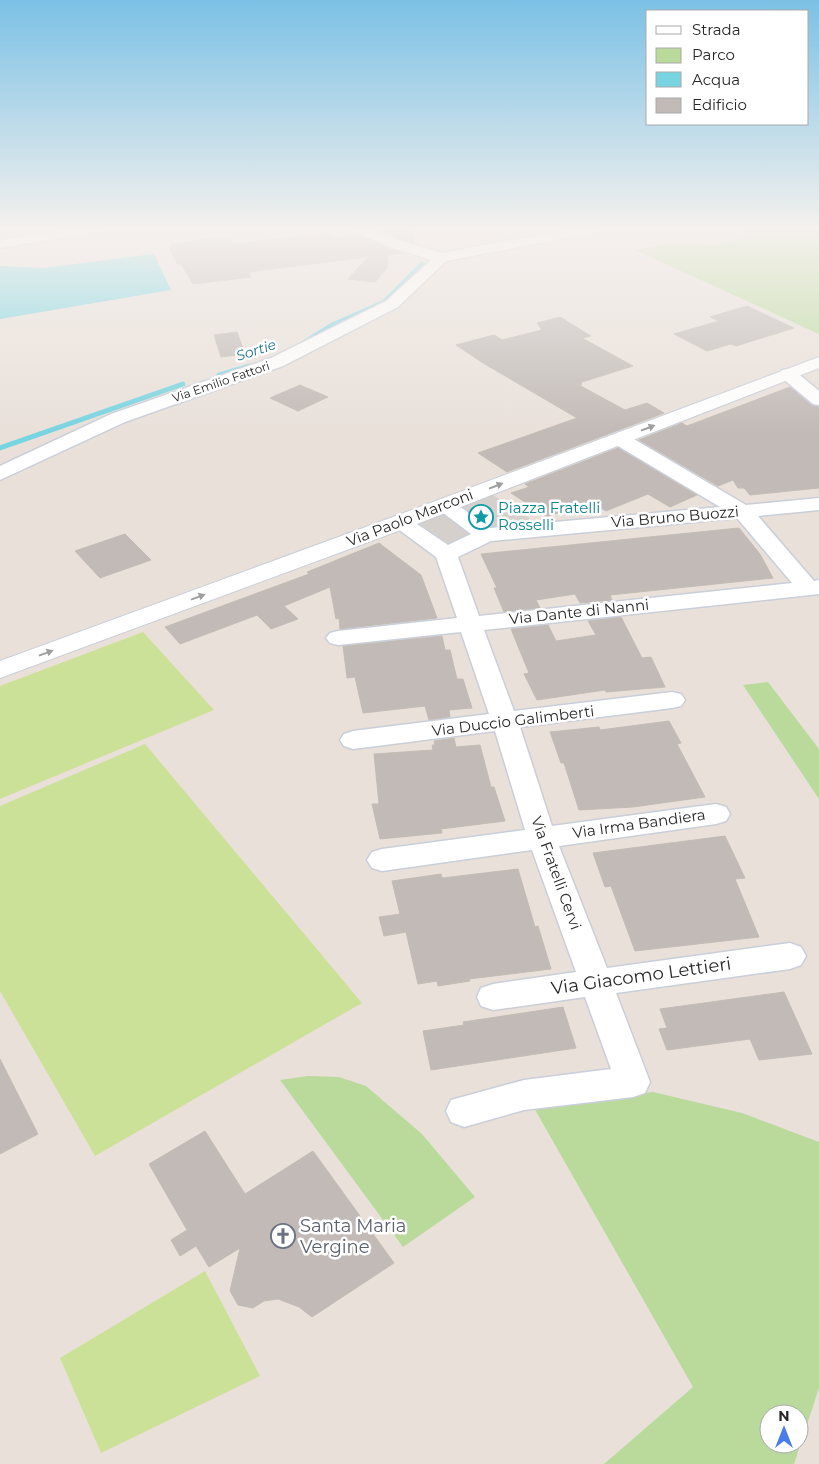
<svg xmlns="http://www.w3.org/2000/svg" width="819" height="1464" font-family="Montserrat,sans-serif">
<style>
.green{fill:#bada9c;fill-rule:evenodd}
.pitch{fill:#cce198}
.plaza{fill:#d5d0cc}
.water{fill:#77d4e1}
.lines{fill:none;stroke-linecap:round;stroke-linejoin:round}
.stream-far1{stroke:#77d4e1;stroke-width:4.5}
.stream{stroke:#77d4e1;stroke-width:5}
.building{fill:#c1bab7;stroke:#c3bcb4}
.street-casing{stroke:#c9ced8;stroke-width:3}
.secondary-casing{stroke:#c9ced8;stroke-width:2}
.street{fill:#fff;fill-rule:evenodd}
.secondary{fill:#fff;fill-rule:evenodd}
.oneway{fill:#9e9e9e}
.labels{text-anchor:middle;stroke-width:5;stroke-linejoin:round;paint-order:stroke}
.far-street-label{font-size:12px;fill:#272727;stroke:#fff}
.far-water-label{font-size:14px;font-style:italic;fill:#1a7389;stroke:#fff}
.culture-label{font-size:15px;fill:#0d838f;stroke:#fff;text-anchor:start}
.street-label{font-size:15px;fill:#272727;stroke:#fff}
.near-street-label{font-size:18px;fill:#272727;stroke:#fff}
.near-worship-label{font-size:18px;fill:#5b616d;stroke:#fff;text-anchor:start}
</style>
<rect width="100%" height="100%" fill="#e9e0da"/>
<path class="green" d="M743,227H819V334L635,250L669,244L720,245L747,235Z
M768,682L819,749V799L743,685Z
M308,1076L339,1077L366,1086L422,1134L475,1197L403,1247L280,1080Z
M653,1092L742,1113L819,1142V1388L794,1464H604L693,1387L534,1108ZM769,1414H799V1444H769Z"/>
<path class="pitch" d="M143,632L214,710L0,799V686Z
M145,744L362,1003L95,1156L0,991V806Z
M205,1271L260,1376L101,1453L60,1358Z"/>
<path class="plaza" d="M493,495L538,524L450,545L418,523Z"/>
<path class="water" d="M154,254L171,290L0,319V266L43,268Z"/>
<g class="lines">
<path class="stream-far1" d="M597,230L615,227
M305,342L332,325L384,302L422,264
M219,375L249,366"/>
<path class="stream" d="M0,448L183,384"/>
</g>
<path class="building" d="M372,227H414V243L399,238Z
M330,233L335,239L353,233L403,253L388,255L387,268L375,282L348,279L368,257L248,272L251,277L193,284L181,264H177L169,247L172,246L171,244L189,242V241L229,237L233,244Z
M747,306L794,328L736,346L731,344L707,351L674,334L719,321L710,317Z
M560,317L591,336L582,338L633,366L579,383L582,384L579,385L625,410L647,403L664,413L507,472L478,453L577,418L483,363L456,345L494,335L502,340L542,330L537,323Z
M237,332L245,354L221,357L214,335Z
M300,385L328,397L298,411L270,398Z
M790,387L812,405L819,407V488L750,495L744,488H738L733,480L718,486L639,440L682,423L687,426Z
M618,448L697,495L670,507L648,494L606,511L589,501L547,517L511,493L529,487L525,484Z
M739,528L760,554L773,578L610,595L612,600L580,603L575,594L536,600L540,608L504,612L494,588H497L481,554Z
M125,534L151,560L100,578L75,551Z
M379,543L421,575L437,618L340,629L339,618L336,619L330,587L284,606L298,619L271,629L257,615L180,644L165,627L309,574L307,572Z
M621,617L642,658L651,657L665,687L606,692L605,690L537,700L524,674L529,673L511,629L548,625L556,641L596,635L588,621Z
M442,636L445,650H450L457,679H463L472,708L449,710L450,717L429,720L425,706L363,713L355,677L347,678L343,646Z
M669,721L681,743L677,744L705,797L633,807L579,810L564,763H561L550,732L599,727L600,730Z
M454,738L456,747L480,745L491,787H494L505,821L441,829L442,833L380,839L372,804H379L374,754L433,750L432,745H435L434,741Z
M725,836L745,878L735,879L759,937L635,951L611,886L605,887L593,853Z
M518,869L535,927L538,926L551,969L469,979L470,981L438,986L437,981L418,984L406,932L384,936L379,917L400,914L392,881L441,874L442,878Z
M784,992L812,1054L759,1060L750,1039L667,1050L659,1029L667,1028L660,1009Z
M563,1007L576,1048L431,1070L423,1031L464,1025L463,1022Z
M0,1059L38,1134L0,1154Z
M205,1131L245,1194L313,1151L394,1263L312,1317L299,1307L278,1299L264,1301L253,1308L238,1305L230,1291L240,1248L209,1267L196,1246L180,1256L171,1240L187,1230L149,1164Z"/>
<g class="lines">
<defs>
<path id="street" d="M79,227H111L104,231L0,248V240Z
M348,227H367L398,240L442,253L581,227H609L602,231L446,261L398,307L283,366L125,422L0,480V466L111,414L271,358L386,301L431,260L388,246L350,230Z
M788,369L794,370L819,391V405L813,404L782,378L779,374L782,370Z
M620,433L627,435L746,505L819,498V510L758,516L814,581L819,580V594L484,630L514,711L672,692L681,694L685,700L681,706L672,708L520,727L552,826L716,804L726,807L730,814L726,821L716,824L559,846L607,968L790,943L801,947L806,956L801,965L790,969L616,993L650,1082L645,1093L633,1097L524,1110L464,1127L451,1122L446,1111L451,1100L524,1080L611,1069L585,997L493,1010L481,1006L477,997L481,988L493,984L576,972L532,850L382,871L372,868L367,860L372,852L382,849L525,830L495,731L353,749L344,746L340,740L344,734L353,731L489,714L461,632L338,645L330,643L326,638L330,633L338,631L457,618L436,557L394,526L390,522L394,518L401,516L408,518L448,545L471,534L438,509L435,505L438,501L445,499L452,501L490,528L720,507L613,443L610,439L613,435ZM737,518L792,583L479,616L458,557L491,541Z"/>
<path id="secondary" d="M819,357V368L409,527L0,678V661L393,517Z"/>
</defs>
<use href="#street" class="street-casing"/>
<use href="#secondary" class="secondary-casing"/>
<use href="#street" class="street"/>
<use href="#secondary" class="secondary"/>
</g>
<defs><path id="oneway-solid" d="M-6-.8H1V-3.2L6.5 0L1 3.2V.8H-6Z" transform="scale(1.25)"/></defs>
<g class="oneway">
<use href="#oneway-solid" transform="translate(648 428) rotate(-21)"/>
<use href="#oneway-solid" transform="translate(496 486) rotate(-21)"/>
<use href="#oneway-solid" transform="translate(198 597) rotate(-20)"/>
<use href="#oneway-solid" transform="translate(46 653) rotate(-20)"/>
</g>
<linearGradient id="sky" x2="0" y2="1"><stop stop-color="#7bc1e5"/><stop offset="0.53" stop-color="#f5f1ee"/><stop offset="1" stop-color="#f5f1ee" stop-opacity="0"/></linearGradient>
<rect width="819" height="432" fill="url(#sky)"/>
<defs>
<symbol id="sight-ring" viewBox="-11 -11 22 22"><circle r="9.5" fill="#fff" stroke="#0f9aa8" stroke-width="1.5"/><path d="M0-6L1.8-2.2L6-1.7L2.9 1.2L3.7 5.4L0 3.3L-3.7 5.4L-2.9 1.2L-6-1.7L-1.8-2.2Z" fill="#0f9aa8"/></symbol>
<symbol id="church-ring" viewBox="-11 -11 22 22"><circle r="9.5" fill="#fff" stroke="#6b7280" stroke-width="1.5"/><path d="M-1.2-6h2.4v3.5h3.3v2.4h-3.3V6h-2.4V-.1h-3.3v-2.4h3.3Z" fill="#6b7280"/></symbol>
</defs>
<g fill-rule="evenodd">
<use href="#sight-ring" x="467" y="503" width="28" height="28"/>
<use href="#church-ring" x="269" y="1222" width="28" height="28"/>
</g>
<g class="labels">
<g class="far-street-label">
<text transform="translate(221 382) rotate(-19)" y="4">Via Emilio Fattori</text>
</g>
<g class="far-water-label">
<text transform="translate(256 350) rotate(-18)" y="5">Sortie</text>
</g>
<g class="culture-label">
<text x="498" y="513">Piazza Fratelli<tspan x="498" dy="17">Rosselli</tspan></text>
</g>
<g class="street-label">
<text transform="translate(675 517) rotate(-5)" y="5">Via Bruno Buozzi</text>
<text transform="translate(410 518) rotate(-21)" y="5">Via Paolo Marconi</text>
<text transform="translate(579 612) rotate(-6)" y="5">Via Dante di Nanni</text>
<text transform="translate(513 721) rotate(-7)" y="5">Via Duccio Galimberti</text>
<text transform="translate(639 824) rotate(-8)" y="5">Via Irma Bandiera</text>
<text transform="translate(556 873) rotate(70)" y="5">Via Fratelli Cervi</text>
</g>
<g class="near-street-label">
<text transform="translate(641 976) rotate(-8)" y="6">Via Giacomo Lettieri</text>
</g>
<g class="near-worship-label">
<text x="300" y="1232">Santa Maria<tspan x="300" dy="21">Vergine</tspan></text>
</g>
</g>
<rect x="646" y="10" width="162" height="115" fill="#ffffff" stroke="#a9a9a9"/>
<rect x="656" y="26" width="25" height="8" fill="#ffffff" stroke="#a9a9a9"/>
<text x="692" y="35" font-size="15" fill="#272727">Strada</text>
<rect x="656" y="48" width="25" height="15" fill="#bada9c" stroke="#a9a9a9"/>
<text x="692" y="60" font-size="15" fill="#272727">Parco</text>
<rect x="656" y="72" width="25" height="15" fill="#77d4e1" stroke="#a9a9a9"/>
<text x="692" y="85" font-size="15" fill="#272727">Acqua</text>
<rect x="656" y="98" width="25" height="15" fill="#c1bab7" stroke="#a9a9a9"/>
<text x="692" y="110" font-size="15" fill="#272727">Edificio</text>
<g transform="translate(784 1429)"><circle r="24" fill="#ffffff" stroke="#a9a9a9"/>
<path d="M0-4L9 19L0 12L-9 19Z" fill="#497de7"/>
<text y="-8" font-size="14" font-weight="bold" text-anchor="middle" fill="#272727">N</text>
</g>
</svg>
